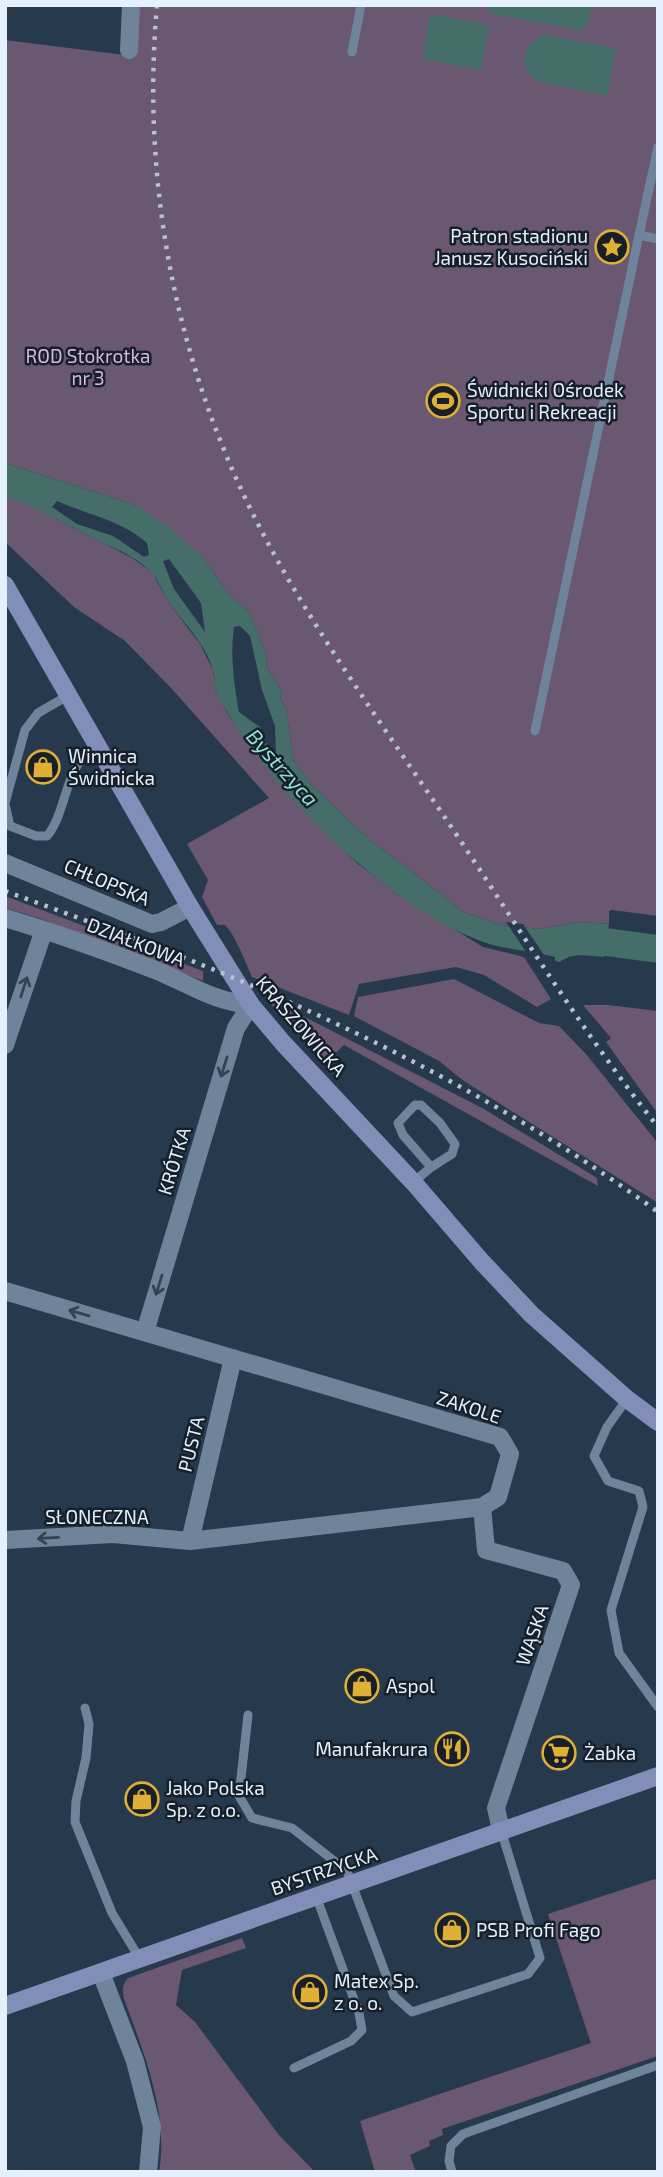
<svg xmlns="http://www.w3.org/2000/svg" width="663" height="2177" font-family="'Exo 2',sans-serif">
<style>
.green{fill:#6a5771}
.water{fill:#456e69;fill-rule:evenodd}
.pier{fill:#26394d}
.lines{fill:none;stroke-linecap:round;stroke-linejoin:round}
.river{stroke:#456e69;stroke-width:28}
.lane{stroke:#6f849b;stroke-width:9}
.street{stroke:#6f849b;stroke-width:18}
.secondary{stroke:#818fb8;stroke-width:18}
.rail{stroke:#b4c2d1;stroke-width:4.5;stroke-dasharray:3.5 7;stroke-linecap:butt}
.oneway{stroke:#364250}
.labels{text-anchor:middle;stroke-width:5;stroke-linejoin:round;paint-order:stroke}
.poi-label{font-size:19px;fill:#e4f0fd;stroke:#171f28;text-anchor:start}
.park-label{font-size:19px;fill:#d9b5e6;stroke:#171f28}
.street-label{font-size:19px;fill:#e4f0fd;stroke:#171f28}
.water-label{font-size:21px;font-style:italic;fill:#94e0d6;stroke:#171f28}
</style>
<rect width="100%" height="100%" fill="#26394d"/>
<path class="green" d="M139,5H658V916L612,910L609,911V924L579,922L541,929L501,925L463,912L404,865L374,844L310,784L293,760L286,708L280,699L282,692L266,666L267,656L249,612L229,594L201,556L135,505L5,463V40L133,56Z
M5,496L32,506L132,558L152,572L169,603L200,644L213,670L216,692L229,716L262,762L304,811L357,863L396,893L483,947L524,957L551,999L537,1007L484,975L456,967L359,984L349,1015L252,977C246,963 234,933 225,925H217L202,897L208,880L187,844L269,798L172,689L125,641L74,607L5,542Z
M5,896L203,971V981L41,919L5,908Z
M454,979L539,1023L559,1026L586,1054L657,1142L658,1203L464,1081L439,1061L354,1016L358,997Z
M264,996L484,1109L597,1178L598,1186L344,1045L324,1064Z
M583,1005H608L658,1011V1114L606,1042L611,1038Z
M655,1879L658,1881V2056L442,2129L443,2135L429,2141L430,2146L410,2155L416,2172H375L360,2121L591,2043L548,1914Z
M242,1938L246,1948L182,1970L176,2005L195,2022L279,2135L315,2172H159C169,2114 144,2053 124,1999C122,1990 122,1985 128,1978Z"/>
<path class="water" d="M487,5H592L588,24L580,30L492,14L488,11Z
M430,14L489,25L481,70L422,59Z
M545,35L616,48L607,96L540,82C517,71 520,42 545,35Z
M5,463L135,505L168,527L201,556L229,594L249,612L267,656L266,666L282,692L280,699L286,708L293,760L310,784L374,844L404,865L463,912L501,925L541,929L579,922L609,924L604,957C589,956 573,952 560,962L555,961V957C530,950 502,950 478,940C386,903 275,795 226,710C223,704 217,698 216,691C214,685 215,677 213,670C206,645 185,624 170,604C163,594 159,580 151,572C138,558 118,550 101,542C69,525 38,509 5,496ZM57,501C88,515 121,520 147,543L149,555L144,557L113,536L77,524L52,507ZM169,559L201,603L205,632L174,589L163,561ZM240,626L250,636L262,690L275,726L276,754L266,743L260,727L239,712C234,685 230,655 234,627Z"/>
<path class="pier" d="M506,922L523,924L546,958L528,955Z"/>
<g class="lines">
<path class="river" d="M569,940L606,942L658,949"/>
<path class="lane" d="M352,52L361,5
M658,147L639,235L658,239
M535,731L639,235
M5,803L25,730L38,713L69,695
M5,804L10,826L36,836H47C64,817 66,773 84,757C88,754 94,751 99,748
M414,1183C425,1170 438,1163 452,1154L455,1144L440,1123L421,1105H415L398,1123L403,1135L431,1167
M627,1399L607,1427L594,1456L608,1481L639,1491L643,1507L611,1610L619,1653L658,1707
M85,1708L89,1724L86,1758L76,1801L75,1822L112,1913L140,1959
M248,1715L239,1796L252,1818L292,1828L347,1871L394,1996L412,2012L528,1974L540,1958L501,1830
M294,2068L351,2041L362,2030L359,2013L316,1896
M452,2172L449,2161L451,2146L463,2134L658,2065"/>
<path class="street" d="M129,50L131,5
M5,863L152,924L161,922L190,907
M5,918C56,933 106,951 155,970C190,984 211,1001 251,1005L236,1028L145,1332
M5,1045L44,930
M5,1291L500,1437L510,1454L498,1497L482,1507L190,1541L113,1534L5,1540
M482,1507L486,1550L563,1571L571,1585L496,1808L501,1830
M190,1541L233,1358
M101,1973L135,2061L152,2127L148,2172"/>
<path class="secondary" d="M5,585L190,907L251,1005L283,1043L414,1183L482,1262L532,1315L627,1399L658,1422
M5,2006L658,1776"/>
<path class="rail" d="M157,5C140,196 181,387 274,554C326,648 390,736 450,825C518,926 582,1032 658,1127
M5,891C95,924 186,956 273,995C408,1054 539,1125 658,1212"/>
</g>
<defs><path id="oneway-shaft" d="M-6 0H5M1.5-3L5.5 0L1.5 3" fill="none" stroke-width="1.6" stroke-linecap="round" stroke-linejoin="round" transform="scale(1.75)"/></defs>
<g class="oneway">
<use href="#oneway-shaft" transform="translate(24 987) rotate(-72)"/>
<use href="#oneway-shaft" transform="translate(224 1067) rotate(107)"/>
<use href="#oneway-shaft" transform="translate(159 1285) rotate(107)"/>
<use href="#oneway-shaft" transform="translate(79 1313) rotate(-164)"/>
<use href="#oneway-shaft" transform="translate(48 1538) rotate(177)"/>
</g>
<defs>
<symbol id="sight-ring" viewBox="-11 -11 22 22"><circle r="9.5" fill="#171f28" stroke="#dfb034" stroke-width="1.5"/><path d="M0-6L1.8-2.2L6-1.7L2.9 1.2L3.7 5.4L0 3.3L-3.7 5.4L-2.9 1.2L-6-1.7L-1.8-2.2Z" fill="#dfb034"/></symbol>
<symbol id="stadium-ring" viewBox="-11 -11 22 22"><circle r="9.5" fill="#171f28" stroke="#dfb034" stroke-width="1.5"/><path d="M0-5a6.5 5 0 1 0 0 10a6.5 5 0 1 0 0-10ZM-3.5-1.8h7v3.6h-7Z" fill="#dfb034"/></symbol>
<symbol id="shop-ring" viewBox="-11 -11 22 22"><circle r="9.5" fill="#171f28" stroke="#dfb034" stroke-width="1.5"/><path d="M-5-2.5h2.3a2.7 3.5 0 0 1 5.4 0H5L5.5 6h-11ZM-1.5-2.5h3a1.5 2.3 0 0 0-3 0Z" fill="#dfb034"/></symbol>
<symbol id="restaurant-ring" viewBox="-11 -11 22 22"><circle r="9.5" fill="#171f28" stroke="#dfb034" stroke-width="1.5"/><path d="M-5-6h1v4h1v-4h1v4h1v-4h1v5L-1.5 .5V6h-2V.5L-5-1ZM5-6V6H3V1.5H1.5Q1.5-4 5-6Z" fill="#dfb034"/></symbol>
<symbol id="supermarket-ring" viewBox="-11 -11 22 22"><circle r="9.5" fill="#171f28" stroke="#dfb034" stroke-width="1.5"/><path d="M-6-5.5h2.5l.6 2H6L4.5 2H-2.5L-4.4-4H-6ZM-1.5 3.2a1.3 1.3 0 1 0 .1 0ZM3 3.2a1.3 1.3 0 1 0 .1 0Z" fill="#dfb034"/></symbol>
</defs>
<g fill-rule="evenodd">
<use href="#sight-ring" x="593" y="228" width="38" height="38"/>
<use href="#stadium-ring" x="424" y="382" width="38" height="38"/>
<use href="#shop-ring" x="24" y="748" width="38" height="38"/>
<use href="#shop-ring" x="343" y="1667" width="38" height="38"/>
<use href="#restaurant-ring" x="433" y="1730" width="38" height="38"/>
<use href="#supermarket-ring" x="540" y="1734" width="38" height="38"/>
<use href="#shop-ring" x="123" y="1780" width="38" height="38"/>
<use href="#shop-ring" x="433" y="1911" width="38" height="38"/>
<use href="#shop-ring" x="291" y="1973" width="38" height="38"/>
</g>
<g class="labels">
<g class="poi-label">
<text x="588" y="243" text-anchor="end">Patron stadionu<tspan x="588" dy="22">Janusz Kusociński</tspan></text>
<text x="467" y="397">Świdnicki Ośrodek<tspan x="467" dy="22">Sportu i Rekreacji</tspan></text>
<text x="68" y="763">Winnica<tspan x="68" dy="22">Świdnicka</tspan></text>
<text x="386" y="1693">Aspol</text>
<text x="428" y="1756" text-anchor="end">Manufakrura</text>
<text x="584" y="1760">Żabka</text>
<text x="166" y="1795">Jako Polska<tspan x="166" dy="22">Sp. z o.o.</tspan></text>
<text x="476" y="1937">PSB Profi Fago</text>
<text x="334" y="1988">Matex Sp.<tspan x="334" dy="22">z o. o.</tspan></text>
</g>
<g class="park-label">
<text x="88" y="363">ROD Stokrotka<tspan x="88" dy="22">nr 3</tspan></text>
</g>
<g class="street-label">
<text transform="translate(107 882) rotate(23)" y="7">CHŁOPSKA</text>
<text transform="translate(136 942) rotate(21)" y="7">DZIAŁKOWA</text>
<text transform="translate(301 1026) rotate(49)" y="7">KRASZOWICKA</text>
<text transform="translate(174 1161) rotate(-73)" y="7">KRÓTKA</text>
<text transform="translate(469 1407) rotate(18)" y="7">ZAKOLE</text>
<text transform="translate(191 1444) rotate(-76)" y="7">PUSTA</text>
<text x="97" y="1524">SŁONECZNA</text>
<text transform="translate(532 1635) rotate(-71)" y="7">WĄSKA</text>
<text transform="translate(324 1871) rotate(-19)" y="7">BYSTRZYCKA</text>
</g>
<g class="water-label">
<text transform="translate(282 768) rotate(48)" y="7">Bystrzyca</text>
</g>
</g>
<rect width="663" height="2177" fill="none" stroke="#e4f0fd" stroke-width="14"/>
</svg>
